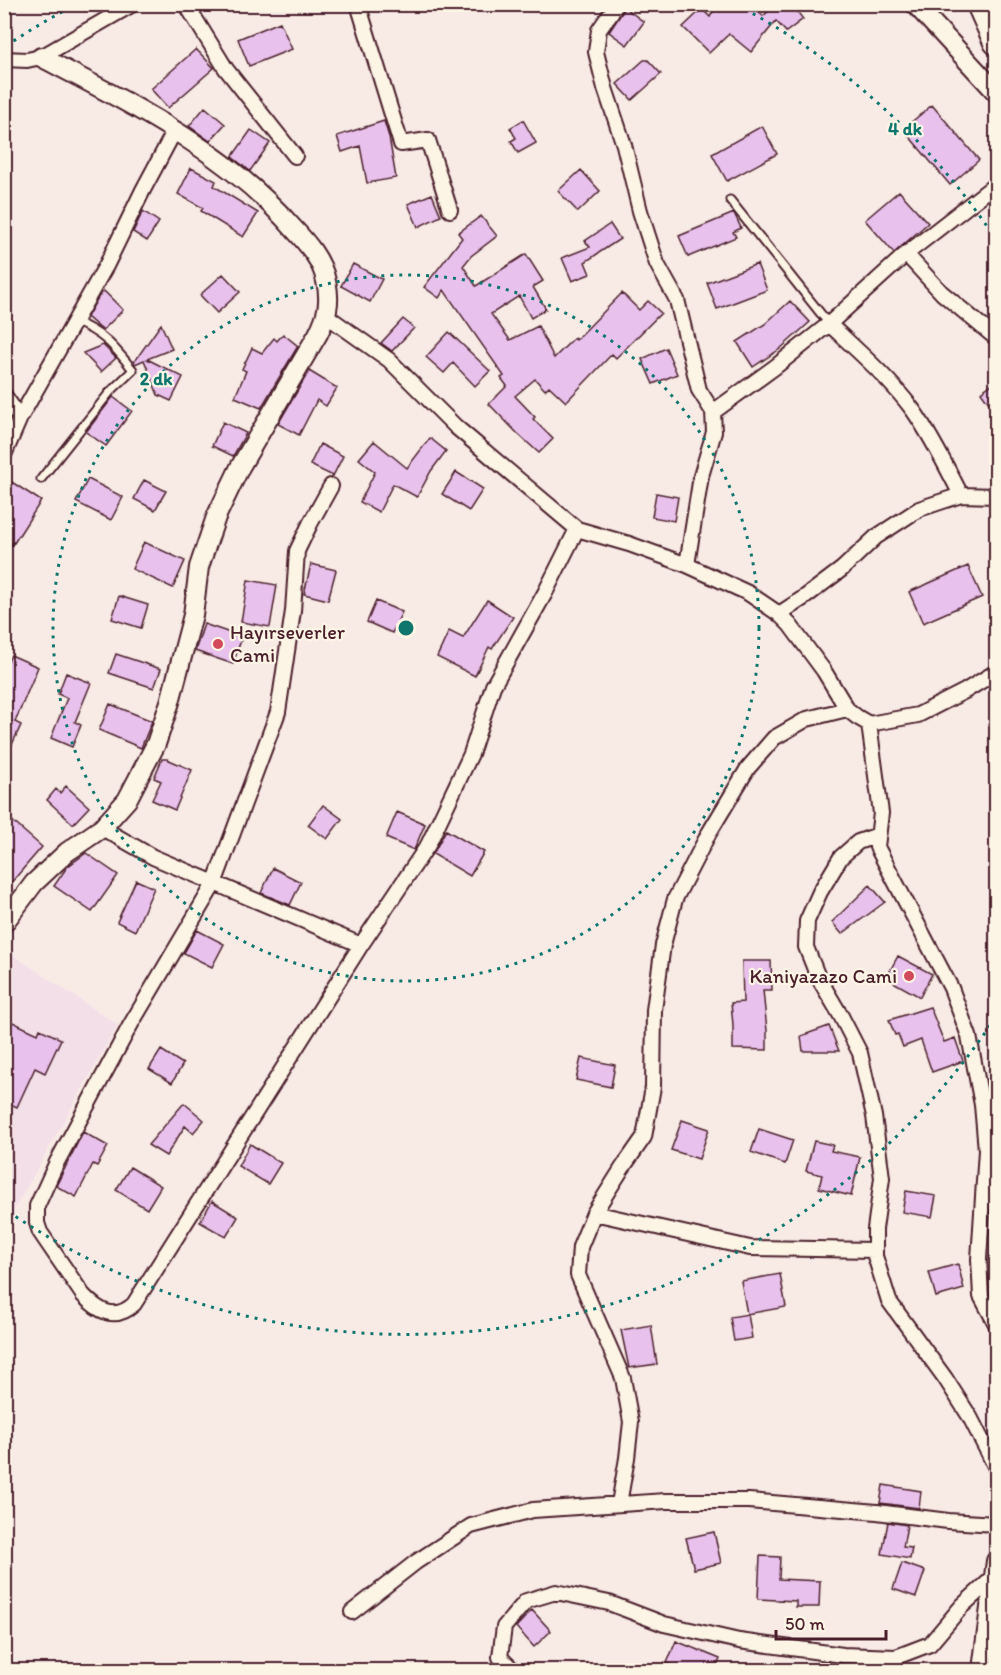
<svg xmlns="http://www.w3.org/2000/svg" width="1001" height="1675" font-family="Itim,sans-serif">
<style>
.built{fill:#f3dfe8}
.building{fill:#e8c2ec;stroke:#4a1f2b;stroke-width:1.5}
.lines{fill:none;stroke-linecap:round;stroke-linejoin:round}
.service-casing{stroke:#4a1f2b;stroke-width:11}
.minor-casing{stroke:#4a1f2b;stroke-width:18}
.tertiary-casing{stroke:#4a1f2b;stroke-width:22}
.trunk-casing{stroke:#4a1f2b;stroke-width:28}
.service{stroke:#fcf5e5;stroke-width:7}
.minor{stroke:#fcf5e5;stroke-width:14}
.tertiary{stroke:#fcf5e5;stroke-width:18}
.trunk{stroke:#fcf5e5;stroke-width:24}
.ring{fill:none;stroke:#0f766e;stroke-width:3;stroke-dasharray:3 6}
.poi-dot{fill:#d1495b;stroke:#fcf5e5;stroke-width:2}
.labels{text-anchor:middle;stroke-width:4.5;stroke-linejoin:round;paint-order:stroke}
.poi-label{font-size:20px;fill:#4a1f2b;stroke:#fcf5e5;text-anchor:start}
.centre{fill:#0f766e;stroke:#fcf5e5;stroke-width:3}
.ring-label{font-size:18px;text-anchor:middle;font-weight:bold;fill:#0f766e;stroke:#fcf5e5;stroke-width:4.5;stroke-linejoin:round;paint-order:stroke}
</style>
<rect width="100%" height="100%" fill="#f8ebe6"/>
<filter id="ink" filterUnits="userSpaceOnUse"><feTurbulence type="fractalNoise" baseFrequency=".0167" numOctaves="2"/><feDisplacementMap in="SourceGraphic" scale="12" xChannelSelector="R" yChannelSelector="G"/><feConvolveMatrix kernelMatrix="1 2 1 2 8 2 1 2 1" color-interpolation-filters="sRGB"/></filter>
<g filter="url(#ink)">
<path class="built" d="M5,950L118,1025L5,1226Z"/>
<path class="building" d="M717,4H749L763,16L777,4H791L803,19L786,32L776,21L751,52L729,34L709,53L683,27L702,9L710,17Z
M625,8L644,22L627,45L609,32Z
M280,22L292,49L249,66L238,39Z
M196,49L214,68L168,108L151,89Z
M644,60H648L661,74L632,100L617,84Z
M932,105L979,160L950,185L903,129Z
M205,107L225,124L210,141L189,126Z
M523,120L536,143L518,153L511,141L516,138L510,128Z
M384,121L389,137L396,178L367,183L360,146L342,152L337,136Z
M762,126L777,154L727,181L712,154Z
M251,130L270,143L250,171L232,157Z
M191,168L216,181L214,186L258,213L243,237L201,211L203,208L178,194Z
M581,170L600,191L578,212L558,191Z
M899,191L928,223L894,253L865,220Z
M432,194L441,216L418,227L408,204Z
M143,211L159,222L147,241L133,232Z
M734,213L741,228L733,232L736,237L688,257L679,236Z
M481,216L497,236L471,256L463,266L476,286L526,254L543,281L533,287L546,309L531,318L519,296L491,314L510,340L538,326L554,358L574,338L576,340L622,293L639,310L648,301L661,313L616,358L612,354L566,402L549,386L545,390L535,379L515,396L535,417L533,419L553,439L539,453L518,434L489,404L507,386L501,378L504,376L444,290L439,298L424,287L462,238L458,233Z
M610,224L620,239L585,262L590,274L572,281L562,258L590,247L585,241Z
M353,264L382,279L370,302L341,286Z
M757,264L767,290L717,309L707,283Z
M223,274L240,292L217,313L200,295Z
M104,291L123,310L104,329H101L87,317L99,296Z
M790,301L810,322L780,349L753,367L737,342L765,324Z
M403,319L414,328L392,351L381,343Z
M161,324L172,349L147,359L183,377L171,401L158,395L144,360L135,364L134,362Z
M449,332L490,371L475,386L453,363L444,373L426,357Z
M283,334L298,346L261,408L235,397L246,371L242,369L252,348L262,353L274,338L277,341Z
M103,345L116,358L101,372L83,353Z
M666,348L677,374L653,384L642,359Z
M309,371L337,388L326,406L317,400L299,435L278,424Z
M996,381V413L981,392Z
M113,397L132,411L106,446L86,432Z
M223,422L246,433L233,456L212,446Z
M430,438L446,451L431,471L417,497L393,484L379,512L360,502L375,472L359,459L374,441L407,468Z
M320,444L343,456L333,476L310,465Z
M456,472L483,489L469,511L442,494Z
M4,477L41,501L14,543L13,542L4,557Z
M88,479L123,497L111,520L76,502Z
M144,480L166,491L155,510L134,499Z
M656,493L678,497L674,521L652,517Z
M144,542L185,561L173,588L132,569Z
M311,564L336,570L328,600L304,594Z
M968,566L982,597L923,623L909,592Z
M248,580L277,585L270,627L241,622Z
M119,596L148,605L141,628L112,619Z
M487,600L513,617L492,649L489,647L475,676L437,657L449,631L463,638Z
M376,601L402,612L392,633L367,622Z
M204,624L242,637L233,664L195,651Z
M116,654L161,669L154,688L109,673Z
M11,655L38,667L15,722L21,725L4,762V670Z
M66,673L91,683L75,722L81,725L72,747L51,738L67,698L58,694Z
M110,704L152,721L141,748L99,730Z
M162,759H167L192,770L175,810L152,800L161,781L154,778Z
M66,786L89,807L73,824L47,800L56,789L60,793Z
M323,805L342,819L327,839L308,825Z
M397,812L425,824L414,850L386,838Z
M10,819L42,847L4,891V825Z
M446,830L484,852L470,876L433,854Z
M86,853L118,875L92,912L54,886L67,867Z
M273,868L301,882L290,905L261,893Z
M136,880L154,888L135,931L117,922Z
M870,885L885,902L842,934L832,922Z
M197,930L224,944L212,967L184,953Z
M898,956L932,974L920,997L886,978Z
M742,961H771L772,990H763L767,1031V1050L733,1049V1025L731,1003L743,1002Z
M930,1007L944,1042L955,1038L963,1061L932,1072L921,1040L903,1047L898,1034L895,1035L889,1020Z
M4,1018L38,1034L40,1029L61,1039L45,1073L35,1068L17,1107L4,1101Z
M829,1026L839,1051H803L801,1036Z
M161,1050L183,1064L172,1083L149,1069Z
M581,1058L615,1065L611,1087L576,1080Z
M184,1103L204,1120L193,1133L185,1126L166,1156L148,1145Z
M682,1120L709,1129L699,1159L671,1150Z
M759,1129L793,1140L785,1164L751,1152Z
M83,1132L108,1146L97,1166L93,1164L76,1197L56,1186Z
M814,1141L833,1145L831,1151L860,1157L851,1196L819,1188L822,1175L806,1171Z
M250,1144L281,1163L268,1184L238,1166Z
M130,1167L161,1186L147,1209L116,1190Z
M906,1191L936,1196L932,1217L902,1212Z
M212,1201L238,1217L226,1237L200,1222Z
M958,1264L964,1289L936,1297L929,1272Z
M780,1274L786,1307L747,1314L741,1281Z
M748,1314L752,1338L734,1341L730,1317Z
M651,1325L657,1364L629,1368L621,1330Z
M883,1485L921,1491L919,1508L880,1503Z
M888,1522L907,1525L903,1547L912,1548L910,1559L882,1554Z
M714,1532L721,1563L694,1569L686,1538Z
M760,1556L780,1557L779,1579L820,1581L819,1607H796V1601L758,1599Z
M902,1563L925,1571L916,1597L893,1589Z
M532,1610L551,1631L534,1647L516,1627Z
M676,1641L720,1659L715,1671H684L667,1663Z"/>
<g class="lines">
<defs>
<path id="service" d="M730,200L829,324
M41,479L110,392L133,370C114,346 103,333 74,321"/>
<path id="minor" d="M186,4L226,69L295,156
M358,4L401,144L428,140L450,210
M617,4L599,30L596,52L605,88L624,145L640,211L657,264L677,300L699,390L713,412L714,432L701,476L687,565
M4,59L27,60L41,57L133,4
M906,254L942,293L996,338
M327,316L389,360L456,427L577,529L629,544L687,565L748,593L779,614L790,625L824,671L847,709L857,717L869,724L918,715L965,691L996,672
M829,324C858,351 889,378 913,410C932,437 946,466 961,495
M4,395L20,418
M713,412L775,367L829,324L906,254L996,184
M4,455L20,418L107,264L143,190L175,130
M331,486L310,524L297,551L293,611L278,712L214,884L131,1024L57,1162L37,1206V1223L40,1232L83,1295C98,1311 115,1322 134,1304L361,945L428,845L471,754L493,686L545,593L577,529
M779,614L805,597L842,569L876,537L919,509L961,495L996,496
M869,724L881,813L877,847L951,988L969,1036L982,1105L986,1150L979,1259L981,1296L996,1324
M102,828L153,857L361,945
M878,835L858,842L841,857L820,892L807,921L806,947L818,977L841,1016L860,1053L874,1116L882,1178L875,1229V1256L889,1301L945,1378L970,1417L996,1468
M594,1213L750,1248L875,1250
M619,1504L627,1458L631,1422L623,1378L578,1275L580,1247L594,1213L623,1167L644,1137L653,1087L654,1010L663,945L675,899L709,833L748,768L774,738L807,719L847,709
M352,1612L416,1562L471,1526L533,1510L666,1501H749L877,1512L948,1521L996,1524
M513,1670L500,1657L504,1627L526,1601L556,1592L609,1603L664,1624L739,1641L843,1655L896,1657L930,1644L962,1606L994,1577"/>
<path id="tertiary" d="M915,4L996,92
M4,923L34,883L67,852L102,828L127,800L156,744L170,702L193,615L199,567L216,517L240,467L318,334C327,316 331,302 326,281C322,260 307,243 293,228C225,150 131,104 41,57
M982,1670L996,1561"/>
<path id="trunk" d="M979,4L996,42"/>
</defs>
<use href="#service" class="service-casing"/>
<use href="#minor" class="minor-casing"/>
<use href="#tertiary" class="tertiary-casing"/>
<use href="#trunk" class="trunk-casing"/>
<use href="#service" class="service"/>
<use href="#minor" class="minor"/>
<use href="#tertiary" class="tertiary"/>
<use href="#trunk" class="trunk"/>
</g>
</g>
<g class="ring">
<circle cx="406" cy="628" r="353"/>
<path d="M995 1018A706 706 0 0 1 6 1210M6 46A706 706 0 0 1 75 5M737 5A706 706 0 0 1 995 238"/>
</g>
<g class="poi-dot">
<circle cx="218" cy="644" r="6"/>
<circle cx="909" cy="976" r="6"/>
</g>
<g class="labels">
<g class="poi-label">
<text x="230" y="639">Hayırseverler<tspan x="230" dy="23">Cami</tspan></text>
<text x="897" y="983" text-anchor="end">Kaniyazazo Cami</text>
</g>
</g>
<circle cx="406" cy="628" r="9" class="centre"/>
<g class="ring-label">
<text x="905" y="135">4 dk</text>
<text x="156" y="385">2 dk</text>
</g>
<rect width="1001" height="1675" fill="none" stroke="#fcf5e5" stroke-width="24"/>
<rect x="12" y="12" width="977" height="1651" fill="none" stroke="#4a1f2b" stroke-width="2" filter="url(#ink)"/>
<path d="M776 1630v9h110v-9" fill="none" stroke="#4a1f2b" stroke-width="3"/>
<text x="785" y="1630" font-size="18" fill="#4a1f2b" stroke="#fcf5e5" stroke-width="4.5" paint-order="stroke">50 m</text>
</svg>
